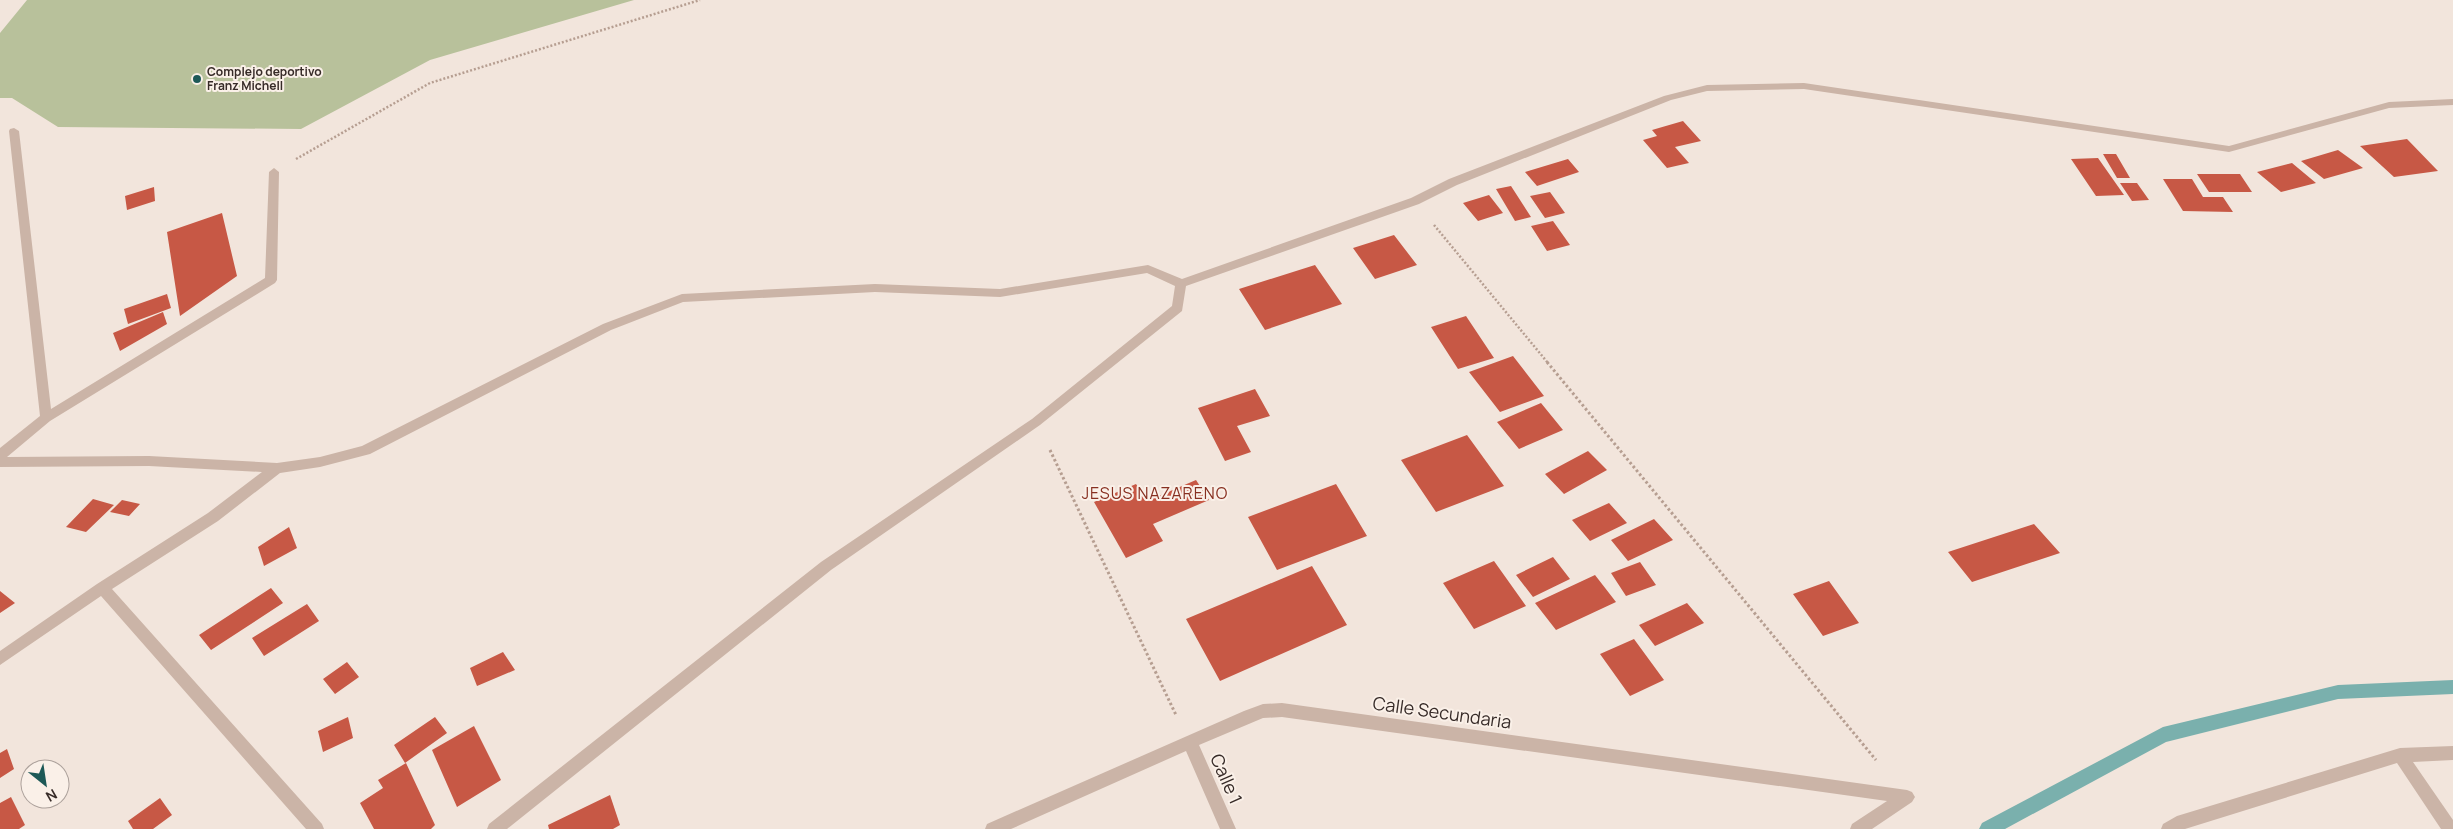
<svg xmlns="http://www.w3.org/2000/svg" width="2453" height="829" font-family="Manrope,sans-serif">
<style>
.green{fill:#b8c19b}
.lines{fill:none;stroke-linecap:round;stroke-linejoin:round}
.stream{fill:#7ab0ad;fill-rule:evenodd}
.building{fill:#c75845}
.path-far1{stroke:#b69e91;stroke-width:2.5;stroke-dasharray:2 2;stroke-linecap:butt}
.path{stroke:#b69e91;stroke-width:3;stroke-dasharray:2.5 2.5;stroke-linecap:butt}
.street{fill:#cbb4a7;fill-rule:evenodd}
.poi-dot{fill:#1d5957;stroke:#faf0e8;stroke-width:2}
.labels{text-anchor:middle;stroke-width:4;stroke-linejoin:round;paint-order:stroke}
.far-poi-label{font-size:12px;font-weight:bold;fill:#372b28;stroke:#faf0e8;text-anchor:start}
.neighbourhood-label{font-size:16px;letter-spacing:1px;fill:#872f20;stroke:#faf0e8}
.near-street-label{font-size:18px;fill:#372b28;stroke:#faf0e8}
</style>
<rect width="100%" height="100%" fill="#f2e5dc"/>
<path class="green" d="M27,0H634L430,60L301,129L58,127L12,98H0V33Z"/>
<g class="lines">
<path class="stream" d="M2453,680V694L2338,699L2166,742L2005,829H1979L1982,823L2163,727L2338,685Z"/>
</g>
<path class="building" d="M1683,121L1701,141L1675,147L1689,163L1667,168L1643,140L1657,136L1652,130Z
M2407,139L2438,171L2394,177L2360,146Z
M2338,150L2363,168L2324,179L2301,161Z
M2103,154H2116L2130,178H2117Z
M2098,158L2124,195L2096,196L2071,159Z
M1568,159L1579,172L1537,186L1525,172Z
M2292,163L2316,183L2281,192L2257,172Z
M2197,174H2240L2252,192H2209Z
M2163,179H2192L2203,197H2223L2233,212L2183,211Z
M2120,183H2137L2149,200L2132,201Z
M1511,186L1531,217L1515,221L1496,189Z
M154,187L155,201L127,210L125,196Z
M1550,192L1565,213L1545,218L1530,196Z
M1489,195L1503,213L1478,221L1463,203Z
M222,213L237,276L180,316L167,232Z
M1553,221L1570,245L1547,251L1531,226Z
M1394,235L1417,265L1375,279L1353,248Z
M1315,265L1342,304L1265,330L1239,289Z
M167,294L171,308L128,324L124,309Z
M163,312L167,324L120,351L113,333Z
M1466,316L1494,358L1458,369L1431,327Z
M1513,356L1544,396L1500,412L1469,372Z
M1255,389L1270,416L1237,426L1251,452L1225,461L1198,408Z
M1541,403L1563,430L1519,449L1497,422Z
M1467,435L1504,486L1436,512L1401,460Z
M1588,451L1607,470L1564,494L1545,474Z
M1196,480L1209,500L1153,524L1163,541L1126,558L1094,502L1136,484L1147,501Z
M1336,484L1367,536L1277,570L1248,517Z
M93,499L114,505L86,532L66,527Z
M122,500L140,504L129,516L110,512Z
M1609,503L1627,523L1590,541L1572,520Z
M1654,519L1673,540L1628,561L1611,540Z
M2034,524L2060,553L1972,582L1948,552Z
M289,527L297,548L264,566L258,547Z
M1553,557L1570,579L1533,597L1516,575Z
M1494,561L1526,606L1474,629L1443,583Z
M1640,562L1656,585L1626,596L1611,573Z
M1312,566L1347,625L1220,681L1186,619Z
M1595,575L1616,602L1556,630L1535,603Z
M1829,581L1859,623L1823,636L1793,594Z
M271,588L283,603L211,650L199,635Z
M0,591L15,603L0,613Z
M1687,603L1704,623L1655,646L1639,625Z
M307,604L319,621L264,656L252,638Z
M1634,639L1664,680L1630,696L1600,654Z
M503,652L515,670L477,686L470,668Z
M347,662L359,677L335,694L323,679Z
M348,717L353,738L323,752L318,731Z
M435,717L447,733L405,763L394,745Z
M474,726L501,780L457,807L432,750Z
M7,749L14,769L0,778V753Z
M406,763L435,825L431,829H374L360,803L383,788L378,780Z
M610,795L620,825L613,829H549L548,825Z
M11,797L25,825L19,829H0V803Z
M160,798L172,815L153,829H133L128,821Z"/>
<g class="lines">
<path class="path-far1" d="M296,159L430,83L700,0
M1434,225L1548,363"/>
<path class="path" d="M1547,362L1876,760
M1050,450L1176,715"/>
<path class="street" d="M1804,83L2229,146L2389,102L2453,99V105L2389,108L2229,152L1804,89L1707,91L1671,100L1457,185L1419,204L1186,286L1182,311L1040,425L831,570L507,829H487L489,824L821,562L1032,419L1172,306L1175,286L1147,273L1000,297L875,292L683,302L611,330L370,454L320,467L280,473L218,521L112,589L322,824L324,829H306L101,596L0,665V651L97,584L208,513L262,472L149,466L0,467V448L40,416L9,131L10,129L14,128L19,131L51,409L265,278L269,172L274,168L279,172L277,280L275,283L50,421L7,457L149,456L277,463L320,457L362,446L603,324L682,294L875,284L1000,289L1148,265L1182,279L1411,198L1449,179L1664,96L1707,85Z
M1282,703L1907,790L1912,792L1915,797L1912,802L1872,829H1850L1852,824L1887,801L1282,717L1263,718L1199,745L1236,829H1220L1186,751L1011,829H985L987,824L1244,711L1263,704Z
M2453,746V760L2413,762L2453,820V829H2441L2397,763L2185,829H2161L2163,824L2177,816L2400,748Z"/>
</g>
<circle class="poi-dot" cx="197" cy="79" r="5"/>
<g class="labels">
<g class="far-poi-label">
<text x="207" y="76">Complejo deportivo<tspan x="207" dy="14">Franz Michell</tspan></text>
</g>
<g class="neighbourhood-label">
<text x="1155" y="499">JESUS NAZARENO</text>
</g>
<g class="near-street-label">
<text transform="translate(1442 713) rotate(8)" y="6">Calle Secundaria</text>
<text transform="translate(1226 779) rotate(66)" y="6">Calle 1</text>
</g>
</g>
<g transform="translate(45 784) rotate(150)"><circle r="24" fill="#faf0e8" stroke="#aca19b"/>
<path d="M0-4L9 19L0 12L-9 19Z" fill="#1d5957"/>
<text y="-8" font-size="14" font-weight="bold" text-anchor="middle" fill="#372b28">N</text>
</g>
</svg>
